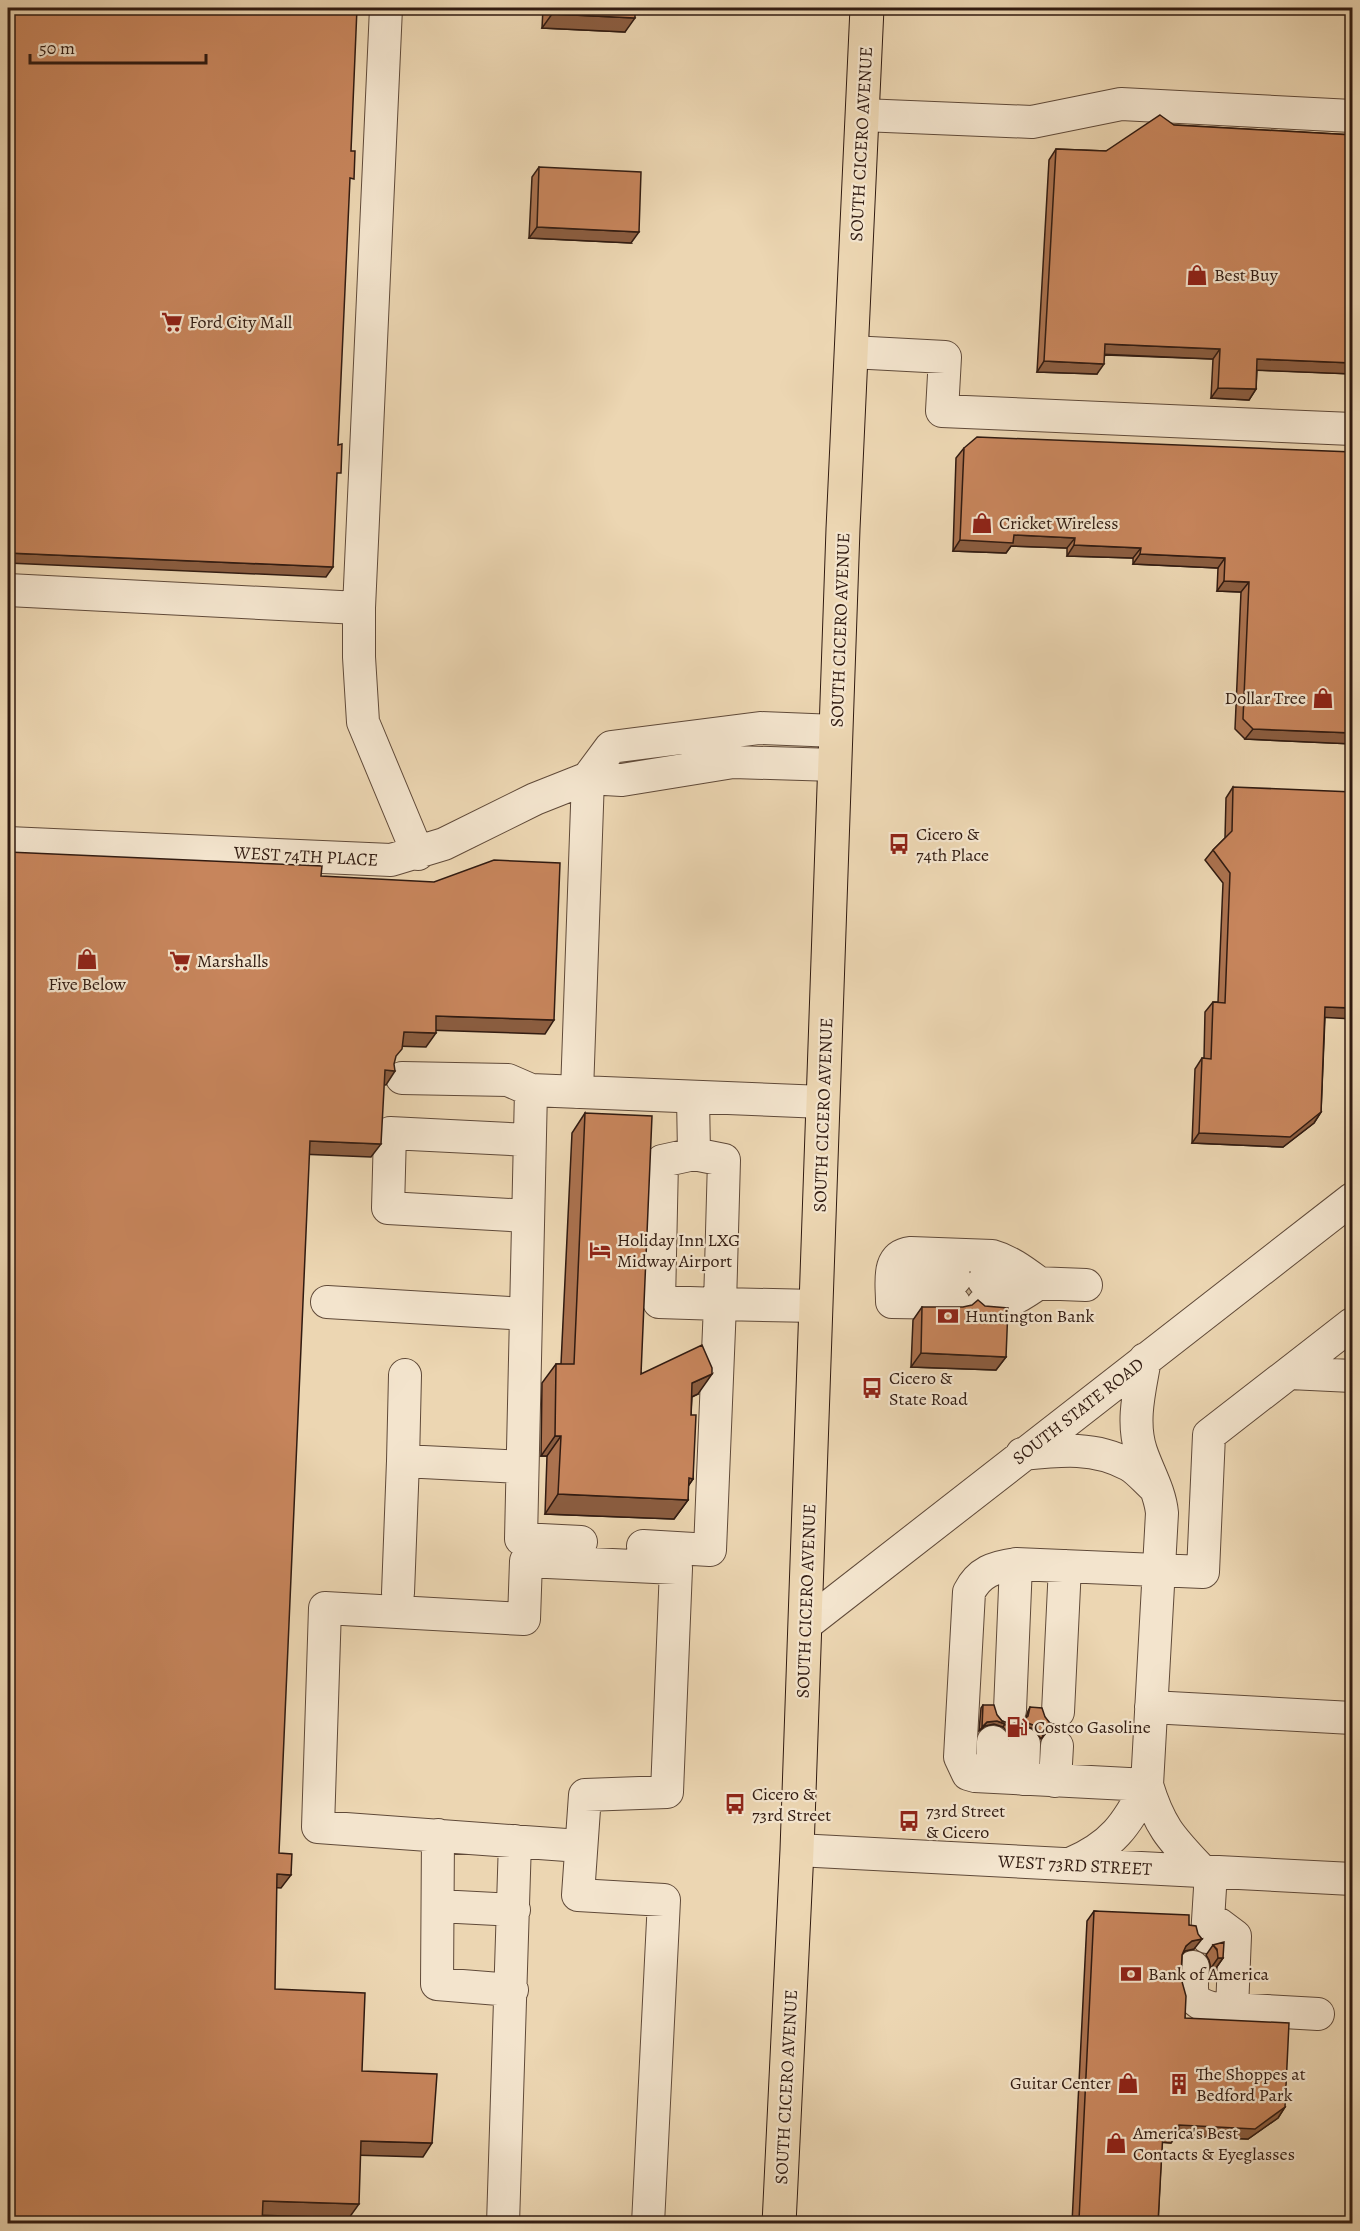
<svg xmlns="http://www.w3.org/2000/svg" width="1360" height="2231" font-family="Alegreya,serif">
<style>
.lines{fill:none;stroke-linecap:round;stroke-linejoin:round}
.minor-tunnel{stroke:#c7b192;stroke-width:32;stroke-dasharray:32 16;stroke-linecap:butt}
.minor-casing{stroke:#604a39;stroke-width:34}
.major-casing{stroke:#311b11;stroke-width:35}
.minor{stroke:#f3e4cd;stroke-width:32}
.major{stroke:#ecd6b2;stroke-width:33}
.wall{fill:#ab724f;stroke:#311b11;stroke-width:1.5}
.shaded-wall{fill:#8b5d40;stroke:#311b11;stroke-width:1.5}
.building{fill:#c7855c;stroke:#311b11;stroke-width:1.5}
.labels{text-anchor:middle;stroke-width:4.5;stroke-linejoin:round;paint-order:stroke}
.street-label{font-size:18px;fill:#311b11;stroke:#f3e4cd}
.poi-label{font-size:18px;fill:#311b11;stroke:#f3e4cd;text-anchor:start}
</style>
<rect width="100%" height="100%" fill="#ecd6b2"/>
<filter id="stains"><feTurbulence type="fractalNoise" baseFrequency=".00333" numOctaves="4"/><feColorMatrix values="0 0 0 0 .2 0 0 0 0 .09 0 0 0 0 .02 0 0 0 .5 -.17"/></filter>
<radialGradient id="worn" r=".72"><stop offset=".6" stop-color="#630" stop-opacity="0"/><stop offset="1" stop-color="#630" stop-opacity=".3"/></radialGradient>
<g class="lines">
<path class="minor-tunnel" d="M955,1291L983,1292
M1008,1743L1010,1710
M1041,1745L1042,1711"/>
<defs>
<path id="minor" d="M386,8L359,608V657L363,722L418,854
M862,115L1032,122L1121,104L1352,116
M851,352L945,357L942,411L1352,429
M8,590L359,608
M588,778L611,747L760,728L836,731
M8,843L391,860L444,844L535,799L588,778L622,780L733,762L835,765
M402,1078L508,1080L531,1090L823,1102
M531,1090L521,1539L581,1542
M577,1092L588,778
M693,1097L694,1154L724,1160L720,1304L659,1302L662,1161L694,1154
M528,1216L388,1208L390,1133L529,1140
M892,1277L955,1279
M984,1281L1086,1285
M327,1302L525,1314
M954,1303L892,1302C892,1282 886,1256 911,1253L992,1256C1010,1261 1024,1272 1039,1283C1017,1298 1010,1304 983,1304
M1145,1359C1140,1389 1131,1421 1141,1451C1148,1472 1160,1491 1162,1513L1147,1785C1160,1828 1172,1839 1202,1871
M1290,1373L1352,1376
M1022,1454C1060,1450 1095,1446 1129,1465C1138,1470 1146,1480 1154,1487
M403,1461L405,1375
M643,1546L710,1550L720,1304L816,1306
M398,1593L403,1461L522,1467
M805,1625L1352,1199
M1151,1707L1352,1718
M1010,1710L1016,1564
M1058,1712L1065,1566
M992,1777L993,1742
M1023,1779L1024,1744
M1055,1781L1057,1746
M1147,1785L975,1776L968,1774L960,1757L969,1592C979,1572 994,1567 1016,1564L1203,1572L1209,1435L1352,1324
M438,1835L437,1984L512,1990
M580,1846L318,1827L325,1608L524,1619L526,1561L676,1568L667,1792L585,1795L578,1895L664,1900L648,2224
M797,1850L1352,1879
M1070,1864C1112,1846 1127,1825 1147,1785
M438,1906L514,1910
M1219,1924L1235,1936L1232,2009
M1207,1937L1211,1872
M1193,1967C1192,1989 1187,2002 1212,2008L1318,2014
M503,2224L515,1841"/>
<path id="major" d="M779,2224L797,1850L843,529L867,8"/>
</defs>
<use href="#minor" class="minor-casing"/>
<use href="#major" class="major-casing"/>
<use href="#minor" class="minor"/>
<use href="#major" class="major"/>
</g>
<path class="wall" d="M543,8H635L625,32L542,28Z
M1174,125L1353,135V374L1257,370L1256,389L1249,400L1211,398L1213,359L1105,355L1097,374L1037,372L1049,160L1056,149L1106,151Z
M539,167L631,243L529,238L532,177Z
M964,448L1353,452V744L1245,739L1235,729L1241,592L1217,591L1218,568L1133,564V558L1067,556V548L1011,546L1006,553L953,551L956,458Z
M1233,787L1325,1017L1321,1112L1314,1123L1283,1147L1192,1143L1195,1069L1202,1058H1204L1205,1012L1213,1002H1218L1223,883L1205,860L1213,850L1225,838L1226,798Z
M585,1113L641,1374L698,1394L692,1397L691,1415L693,1479L688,1486V1500L674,1519L545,1514L547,1456H541L542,1383L556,1364H561L572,1133Z
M922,1307L1006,1357L996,1370L911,1367L913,1320Z
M983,1705L997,1715L1002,1721L1011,1724L1021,1722L1026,1718L1028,1711L1030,1707L1045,1717L1053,1729L1048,1730L1041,1739L1034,1729L1025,1726L1016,1728L1009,1734L1003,1727L994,1724L985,1726L979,1731L981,1708Z
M1094,1911L1189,1925L1194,1949L1185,1951L1182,1955L1181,1978L1185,2018L1285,2107L1278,2118L1248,2139L1176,2136L1171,2143L1162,2142L1158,2223H1072L1087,1921Z
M1213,1945L1223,1958L1216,1968H1211L1209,1960L1206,1955Z"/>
<path class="shaded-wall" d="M552,14L635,18L625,32L542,28Z
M537,227L639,232L631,243L529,238Z
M1105,344L1220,349L1213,359L1098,354Z
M1257,359L1353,363V374L1250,370Z
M1044,361L1104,364L1097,374L1037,372Z
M1218,388L1256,389L1249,400L1211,398Z
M1014,535L1075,538L1067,548L1011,546L1006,553L953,551L960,540Z
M1074,545L1141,548L1133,558L1067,556Z
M8,553L333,567L326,577L8,563Z
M1140,554L1225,558L1218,568L1133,564Z
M1224,581L1249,582L1241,592L1217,591Z
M1253,729L1353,733V744L1245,739Z
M1325,1007L1353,1008V1019L1318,1017Z
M436,1016L554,1020L545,1034L427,1030Z
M404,1032L436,1033L426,1047L395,1046Z
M385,1070L395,1071L386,1085L375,1084Z
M1321,1112L1314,1123L1283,1147L1192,1143L1199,1133Z
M310,1141L381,1144L371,1157L300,1154Z
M921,1353L1006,1357L996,1370L911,1367Z
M712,1374L698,1394L678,1403L692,1383Z
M555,1436H561L547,1456H541Z
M689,1478L693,1479L680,1498Z
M558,1494L688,1500L674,1519L545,1514Z
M997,1721L1005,1724L1003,1727L994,1724L985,1726L979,1731L987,1722Z
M1028,1723L1036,1726L1034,1729L1025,1726L1016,1728L1009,1734L1018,1724Z
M1056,1725L1053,1729L1048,1730L1041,1739L1051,1727Z
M277,1874L291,1875L281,1888L268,1887Z
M1202,1939L1194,1949L1185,1951L1178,1957L1186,1946L1192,1941Z
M1218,1958H1223L1216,1968H1211Z
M1285,2107L1278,2118L1248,2139L1176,2136L1171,2143L1156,2142L1163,2132L1179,2125Z
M361,2141L432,2143L423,2157L352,2155Z
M263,2201L359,2204L349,2218L253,2215Z
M1079,2220L1153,2223H1076Z"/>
<path class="building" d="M8,8H357L351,151H355L354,179L350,178L338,445L342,444L341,473H337L333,567L8,553Z
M552,8H635V18L552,14Z
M1160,115L1174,125L1353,135V363L1257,359L1256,389L1218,388L1220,349L1105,344L1104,364L1044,361L1056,149L1106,151Z
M539,167L641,172L639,232L537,227Z
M977,437L1353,452V733L1253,729L1243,719L1249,582L1224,581L1225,558L1140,554L1141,548L1074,545L1075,538L1014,535L1013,543L960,540L964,448Z
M1233,787L1353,792V1008L1325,1007L1321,1112L1290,1137L1199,1133L1202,1058L1211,1059L1213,1002L1225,1003L1230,873L1213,850L1232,831Z
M8,852L322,866L321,876L434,882L494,860L560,863L554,1020L436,1016V1033L404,1032L402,1049L396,1056L394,1064L395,1071L385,1070L381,1144L310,1141L279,1853L292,1854L291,1875L277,1874L275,1989L365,1993L362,2071L437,2074L432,2143L361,2141L359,2204L263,2201L262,2223H8Z
M585,1113L652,1116L641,1374L702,1345L712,1368V1374L692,1383L691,1415H696L693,1479L689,1478L688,1500L558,1494L561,1436H555L556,1364H574Z
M978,1300L985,1306L1008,1308L1006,1357L921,1353L922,1307H963L972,1305Z
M983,1705H994L997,1715L1002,1721L1011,1724L1021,1722L1028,1716L1030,1707L1042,1708L1045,1717L1050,1723L1056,1725L1051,1727L1043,1736L1036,1726L1028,1723L1018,1724L1012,1731L1005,1724L997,1721L987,1722L982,1727Z
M1094,1911L1189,1915V1925L1196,1926L1198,1934L1202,1939L1192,1941L1186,1946L1182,1955L1181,1978L1186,1996L1185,2018L1289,2023L1285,2107L1255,2129L1179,2125L1178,2132H1163L1158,2223L1079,2220Z
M1224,1942L1223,1958H1218L1217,1949L1213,1945Z"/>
<defs>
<symbol id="shop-bare" viewBox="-9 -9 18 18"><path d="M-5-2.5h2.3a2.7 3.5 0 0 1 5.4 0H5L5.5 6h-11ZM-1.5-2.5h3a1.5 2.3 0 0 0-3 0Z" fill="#8f2418" stroke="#f3e4cd" stroke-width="2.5" paint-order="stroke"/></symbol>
<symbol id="supermarket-bare" viewBox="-9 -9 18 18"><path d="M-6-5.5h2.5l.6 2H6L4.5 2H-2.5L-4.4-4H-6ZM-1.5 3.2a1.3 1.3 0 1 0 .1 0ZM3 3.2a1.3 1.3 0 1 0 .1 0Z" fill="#8f2418" stroke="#f3e4cd" stroke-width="2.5" paint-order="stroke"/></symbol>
<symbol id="bus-bare" viewBox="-9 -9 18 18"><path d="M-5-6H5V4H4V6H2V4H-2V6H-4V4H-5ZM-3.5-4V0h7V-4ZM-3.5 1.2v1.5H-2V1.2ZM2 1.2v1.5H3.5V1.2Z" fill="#8f2418" stroke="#f3e4cd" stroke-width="2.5" paint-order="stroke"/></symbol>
<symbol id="hotel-bare" viewBox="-9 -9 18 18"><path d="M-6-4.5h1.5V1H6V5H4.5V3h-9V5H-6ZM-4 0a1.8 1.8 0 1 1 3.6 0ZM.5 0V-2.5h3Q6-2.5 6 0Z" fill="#8f2418" stroke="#f3e4cd" stroke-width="2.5" paint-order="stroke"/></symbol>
<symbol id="bank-bare" viewBox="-9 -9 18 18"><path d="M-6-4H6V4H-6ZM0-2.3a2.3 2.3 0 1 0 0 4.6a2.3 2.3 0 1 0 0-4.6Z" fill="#8f2418" stroke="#f3e4cd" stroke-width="2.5" paint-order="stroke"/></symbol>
<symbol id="fuel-bare" viewBox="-9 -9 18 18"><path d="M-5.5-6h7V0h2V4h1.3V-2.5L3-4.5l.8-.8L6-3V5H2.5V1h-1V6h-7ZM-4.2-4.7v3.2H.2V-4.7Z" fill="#8f2418" stroke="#f3e4cd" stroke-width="2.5" paint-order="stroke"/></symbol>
<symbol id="building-bare" viewBox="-9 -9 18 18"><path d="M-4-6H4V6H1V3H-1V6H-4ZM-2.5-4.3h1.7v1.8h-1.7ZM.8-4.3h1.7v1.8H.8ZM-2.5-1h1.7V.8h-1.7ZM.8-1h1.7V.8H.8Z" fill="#8f2418" stroke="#f3e4cd" stroke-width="2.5" paint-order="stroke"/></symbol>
</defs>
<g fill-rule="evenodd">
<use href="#shop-bare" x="1182" y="260" width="30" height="30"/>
<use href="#supermarket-bare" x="157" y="307" width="30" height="30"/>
<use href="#shop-bare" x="967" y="508" width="30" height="30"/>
<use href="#shop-bare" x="1308" y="683" width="30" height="30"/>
<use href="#bus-bare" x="884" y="829" width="30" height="30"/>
<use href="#shop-bare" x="72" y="944" width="30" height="30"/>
<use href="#supermarket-bare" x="165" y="946" width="30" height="30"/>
<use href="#hotel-bare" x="585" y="1235" width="30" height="30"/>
<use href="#bank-bare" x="933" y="1301" width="30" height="30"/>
<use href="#bus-bare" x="857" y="1373" width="30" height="30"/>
<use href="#fuel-bare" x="1002" y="1712" width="30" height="30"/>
<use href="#bus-bare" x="720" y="1789" width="30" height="30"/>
<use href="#bus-bare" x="894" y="1806" width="30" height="30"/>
<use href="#bank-bare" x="1116" y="1959" width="30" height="30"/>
<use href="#shop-bare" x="1113" y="2068" width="30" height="30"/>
<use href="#building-bare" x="1164" y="2069" width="30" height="30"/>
<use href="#shop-bare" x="1101" y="2128" width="30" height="30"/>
</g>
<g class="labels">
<g class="street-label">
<text transform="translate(861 144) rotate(-87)" y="6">SOUTH CICERO AVENUE</text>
<text transform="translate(840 630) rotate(-88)" y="6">SOUTH CICERO AVENUE</text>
<text transform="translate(306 856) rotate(3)" y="6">WEST 74TH PLACE</text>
<text transform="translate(823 1115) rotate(-88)" y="6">SOUTH CICERO AVENUE</text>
<text transform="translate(1078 1411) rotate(-38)" y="6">SOUTH STATE ROAD</text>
<text transform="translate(806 1601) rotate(-88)" y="6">SOUTH CICERO AVENUE</text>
<text transform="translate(1075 1865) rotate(3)" y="6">WEST 73RD STREET</text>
<text transform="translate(786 2087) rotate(-87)" y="6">SOUTH CICERO AVENUE</text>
</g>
<g class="poi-label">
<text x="1214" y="281">Best Buy</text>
<text x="189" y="328">Ford City Mall</text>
<text x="999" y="529">Cricket Wireless</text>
<text x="1306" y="704" text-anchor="end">Dollar Tree</text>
<text x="916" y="840">Cicero &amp;<tspan x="916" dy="21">74th Place</tspan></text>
<text x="197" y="967">Marshalls</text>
<text x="87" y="990" text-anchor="middle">Five Below</text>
<text x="617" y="1246">Holiday Inn LXG<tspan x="617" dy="21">Midway Airport</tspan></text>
<text x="965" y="1322">Huntington Bank</text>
<text x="889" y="1384">Cicero &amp;<tspan x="889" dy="21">State Road</tspan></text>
<text x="1034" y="1733">Costco Gasoline</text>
<text x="752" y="1800">Cicero &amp;<tspan x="752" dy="21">73rd Street</tspan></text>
<text x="926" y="1817">73rd Street<tspan x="926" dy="21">&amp; Cicero</tspan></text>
<text x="1148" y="1980">Bank of America</text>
<text x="1196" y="2080">The Shoppes at<tspan x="1196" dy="21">Bedford Park</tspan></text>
<text x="1111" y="2089" text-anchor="end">Guitar Center</text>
<text x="1133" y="2139">America's Best<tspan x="1133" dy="21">Contacts &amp; Eyeglasses</tspan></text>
</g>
</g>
<rect width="1360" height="2231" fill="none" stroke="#ecd6b2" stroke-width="30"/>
<rect x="9" y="9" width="1342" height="2213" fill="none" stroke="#311b11" stroke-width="3"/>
<rect x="15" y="15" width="1330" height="2201" fill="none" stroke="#311b11" stroke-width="1.5"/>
<path d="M30 54v9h176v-9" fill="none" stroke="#311b11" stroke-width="3"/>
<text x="39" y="54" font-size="18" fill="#311b11" stroke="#f3e4cd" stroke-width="4.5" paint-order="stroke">50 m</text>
<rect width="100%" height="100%" filter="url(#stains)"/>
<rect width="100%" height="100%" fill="url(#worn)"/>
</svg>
